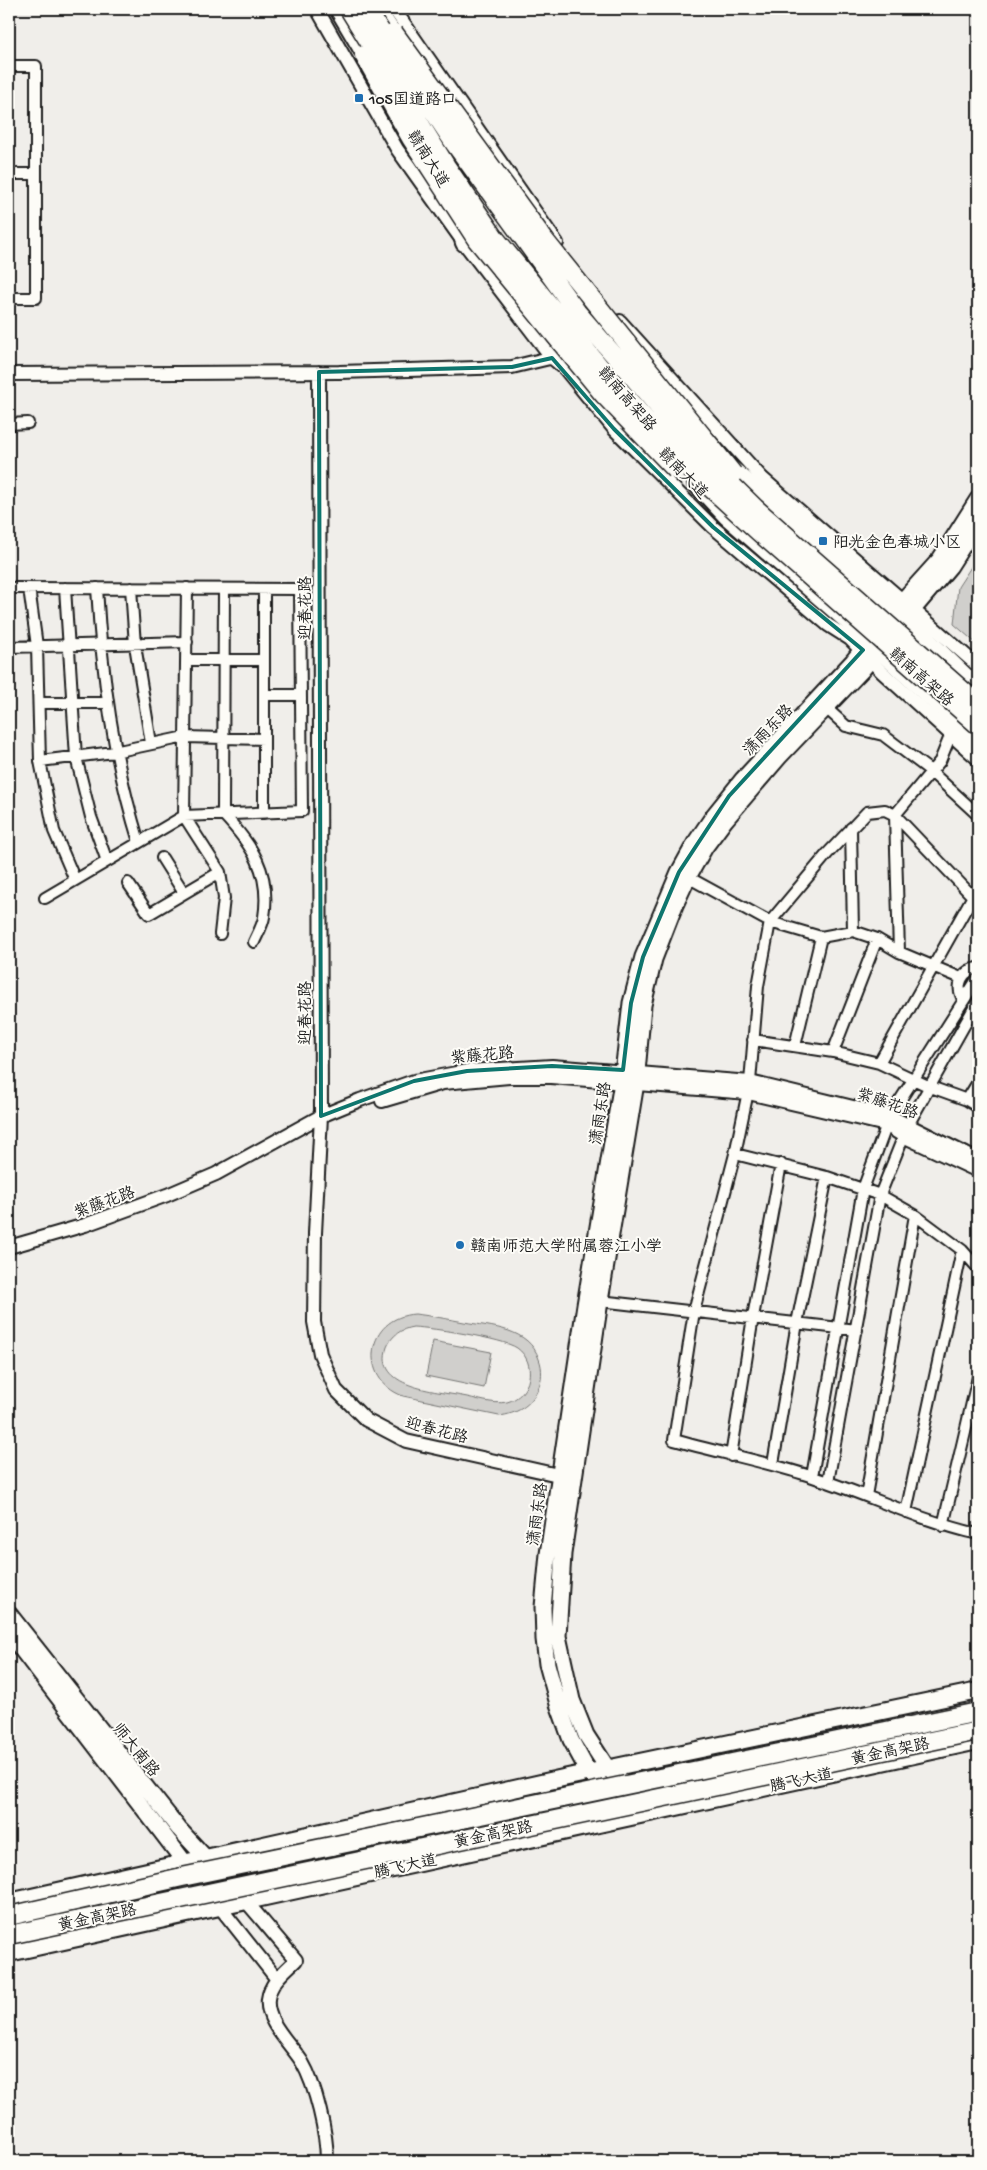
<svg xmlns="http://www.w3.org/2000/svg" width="987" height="2170" font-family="'Gochi Hand','LXGW WenKai TC',sans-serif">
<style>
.green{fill:#d0cfcc;stroke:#767674;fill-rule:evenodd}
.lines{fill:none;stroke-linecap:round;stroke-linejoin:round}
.minor-casing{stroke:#1c1c1c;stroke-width:14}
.tertiary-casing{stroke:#1c1c1c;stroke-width:16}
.secondary-casing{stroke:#1c1c1c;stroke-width:19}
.primary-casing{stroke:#1c1c1c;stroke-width:20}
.minor{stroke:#fdfcf7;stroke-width:10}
.tertiary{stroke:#fdfcf7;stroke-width:12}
.secondary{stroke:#fdfcf7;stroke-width:15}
.primary{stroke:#fdfcf7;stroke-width:16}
.trunk-bridge-casing{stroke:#1c1c1c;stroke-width:21;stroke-linecap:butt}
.trunk-bridge{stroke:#fdfcf7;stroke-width:18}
.marked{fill:none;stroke:#0f766e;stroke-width:4;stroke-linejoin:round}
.poi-dot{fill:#1f6fb2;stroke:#fdfcf7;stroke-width:2}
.labels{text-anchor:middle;stroke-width:4;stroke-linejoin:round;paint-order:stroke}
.poi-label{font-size:16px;fill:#1c1c1c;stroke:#fdfcf7;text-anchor:start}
.street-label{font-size:16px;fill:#1c1c1c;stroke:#fdfcf7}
</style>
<rect width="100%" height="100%" fill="#f0eeea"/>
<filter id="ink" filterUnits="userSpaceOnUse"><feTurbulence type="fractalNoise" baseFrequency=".02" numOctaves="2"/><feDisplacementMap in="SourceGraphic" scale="10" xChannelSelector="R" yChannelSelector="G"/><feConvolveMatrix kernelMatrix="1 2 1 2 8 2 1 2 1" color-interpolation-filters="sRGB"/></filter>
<g filter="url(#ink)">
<path class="green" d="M978,556V645L954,624L958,587Z
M415,1314C432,1316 448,1319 464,1322C492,1327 529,1328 539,1359C543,1369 542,1380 538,1389C531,1406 516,1414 499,1416L403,1396C357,1379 366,1317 415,1314ZM413,1327C433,1328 502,1338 517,1348C538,1363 531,1396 507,1402C493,1405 475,1398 462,1396C437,1391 373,1388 387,1347C392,1335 401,1329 413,1327Z
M433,1341L491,1352L484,1388L426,1376Z"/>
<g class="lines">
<defs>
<path id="minor" d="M9,66H36V298H9
M9,174H36
M9,424L28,423
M9,588L300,589L302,811L184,816L45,898
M29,588L37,646L40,761L54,831L75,880
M65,588L76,757L91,817L107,861
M97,588C102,676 113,758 139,842
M131,588L135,645L151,743
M187,588L184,816L220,872L224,898L220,934
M224,589L223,814C252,845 271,872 264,917C263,925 257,935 254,942
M9,647L187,642
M186,660H264
M264,695H301
M39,703H108
M826,708L846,726L883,735L928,769L978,815
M40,761L114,752L185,737L264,739
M264,813V589
M851,828L853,931
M162,858L184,893
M684,875L770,922L821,937L853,931L877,939L899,952L961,978
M128,883L149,914L220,872
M978,902L895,815L885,810L867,812L827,854L770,922L758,986L750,1082L735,1154L694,1311L674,1440C720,1453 768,1462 813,1477C869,1495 921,1521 978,1534
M899,952L895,815L940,761L951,734
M963,999C955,985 962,970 978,968
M753,1040L833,1052L879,1063L928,1086L967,1100L978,1107
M795,1046L821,937
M833,1052L877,939
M879,1063L973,896
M967,1100L978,1082
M735,1154L827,1177L880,1195L915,1215L962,1250L978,1268
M600,1301L857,1330
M731,1456L753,1317L781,1164
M773,1464L797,1323L827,1177
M812,1476L863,1189L890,1116L978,978
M828,1482L880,1195L908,1125L978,1001
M866,1496L915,1215
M906,1512L962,1250
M943,1526L978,1377"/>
<path id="tertiary" d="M317,9L397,149L464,243L552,358L565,369L614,429L713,527L828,625L850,639L882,672L978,759
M394,9L557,243
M620,321L762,478L978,666
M319,372L321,1116L315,1233L314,1322L320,1354L336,1390L366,1420L406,1441L567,1477
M9,374L339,372L512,367L558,356
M382,1101L443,1083L509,1077H551L748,1093L886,1125L903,1136L978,1171
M9,1247L85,1225L167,1195L216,1174L321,1116L360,1100L414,1081L467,1071L552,1066L750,1082L890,1116L978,1160
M245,1900L296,1960C285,1971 270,1982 268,1999C265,2022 291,2044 302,2062C316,2086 327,2134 327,2161
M219,1906L276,1978"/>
<path id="secondary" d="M9,1614L179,1829L241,1896
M9,1633L215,1902
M653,1806L608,1769L586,1735L572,1700L558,1636L563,1554L600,1301L636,1083L643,1005L654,959L675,905L688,877L705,847L725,820L779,757L862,670L950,566L978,522
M631,1811L589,1773L571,1740L558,1704L547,1664L544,1639L543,1607L548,1554L585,1305L622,1082L631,1003L643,957L679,872L695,843L714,815L743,779L853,661L894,610L940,559L978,499"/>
<path id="primary" d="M338,9L371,65
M377,9L401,45
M455,210L464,243
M548,258L643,375
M724,462L883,597L978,688
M696,484L727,517L855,628L978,742
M9,1902L563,1778L978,1691
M9,1953L978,1741"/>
</defs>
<use href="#minor" class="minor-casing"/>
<use href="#tertiary" class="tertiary-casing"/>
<use href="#secondary" class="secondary-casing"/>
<use href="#primary" class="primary-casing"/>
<use href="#minor" class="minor"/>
<use href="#tertiary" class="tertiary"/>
<use href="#secondary" class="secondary"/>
<use href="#primary" class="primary"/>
<defs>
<path id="trunk-bridge" d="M349,9L446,166L495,238L607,376L689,468L759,532L978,725
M366,9L455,144L577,312L694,448L755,508L978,704
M394,33L546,242L733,474
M364,55L411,138L477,240L604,395L676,470
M9,1916L182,1877L978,1712
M9,1935L978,1731"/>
</defs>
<use href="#trunk-bridge" class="trunk-bridge-casing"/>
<use href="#trunk-bridge" class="trunk-bridge"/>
</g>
</g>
<path class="marked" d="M552,358L614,429L713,527L863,650L729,796L679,872L643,957L631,1003L623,1070L552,1066L467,1071L414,1081L321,1116L319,372L512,367Z"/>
<g class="poi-dot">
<rect x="354" y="93" width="10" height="10" rx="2.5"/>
<rect x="818" y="536" width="10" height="10" rx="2.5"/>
<circle cx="460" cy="1245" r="5"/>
</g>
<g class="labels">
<g class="poi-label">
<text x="369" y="104">105国道路口</text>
<text x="833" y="547">阳光金色春城小区</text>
<text x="470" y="1251">赣南师范大学附属蓉江小学</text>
</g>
<g class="street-label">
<text transform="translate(429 158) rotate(58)" y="6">赣南大道</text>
<text transform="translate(628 398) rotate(49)" y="6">赣南高架路</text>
<text transform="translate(684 472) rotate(46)" y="6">赣南大道</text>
<text transform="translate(304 608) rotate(-90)" y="6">迎春花路</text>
<text transform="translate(922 676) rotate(41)" y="6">赣南高架路</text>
<text transform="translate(767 729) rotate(-46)" y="6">潇雨东路</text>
<text transform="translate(304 1013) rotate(-90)" y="6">迎春花路</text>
<text transform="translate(482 1054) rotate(-5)" y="6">紫藤花路</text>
<text transform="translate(888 1102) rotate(19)" y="6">紫藤花路</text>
<text transform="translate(599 1113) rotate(-81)" y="6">潇雨东路</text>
<text transform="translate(104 1201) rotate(-20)" y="6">紫藤花路</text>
<text transform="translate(437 1429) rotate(14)" y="6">迎春花路</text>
<text transform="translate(536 1514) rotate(-82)" y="6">潇雨东路</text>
<text transform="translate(137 1749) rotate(51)" y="6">师大南路</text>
<text transform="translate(890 1750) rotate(-12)" y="6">黄金高架路</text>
<text transform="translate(801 1779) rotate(-12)" y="6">腾飞大道</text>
<text transform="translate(493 1833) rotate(-12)" y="6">黄金高架路</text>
<text transform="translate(405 1865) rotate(-12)" y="6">腾飞大道</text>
<text transform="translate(97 1916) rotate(-12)" y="6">黄金高架路</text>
</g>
</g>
<rect width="987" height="2170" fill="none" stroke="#fdfcf7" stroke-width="30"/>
<rect x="15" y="15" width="957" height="2140" fill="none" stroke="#1c1c1c" stroke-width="2" filter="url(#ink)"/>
</svg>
